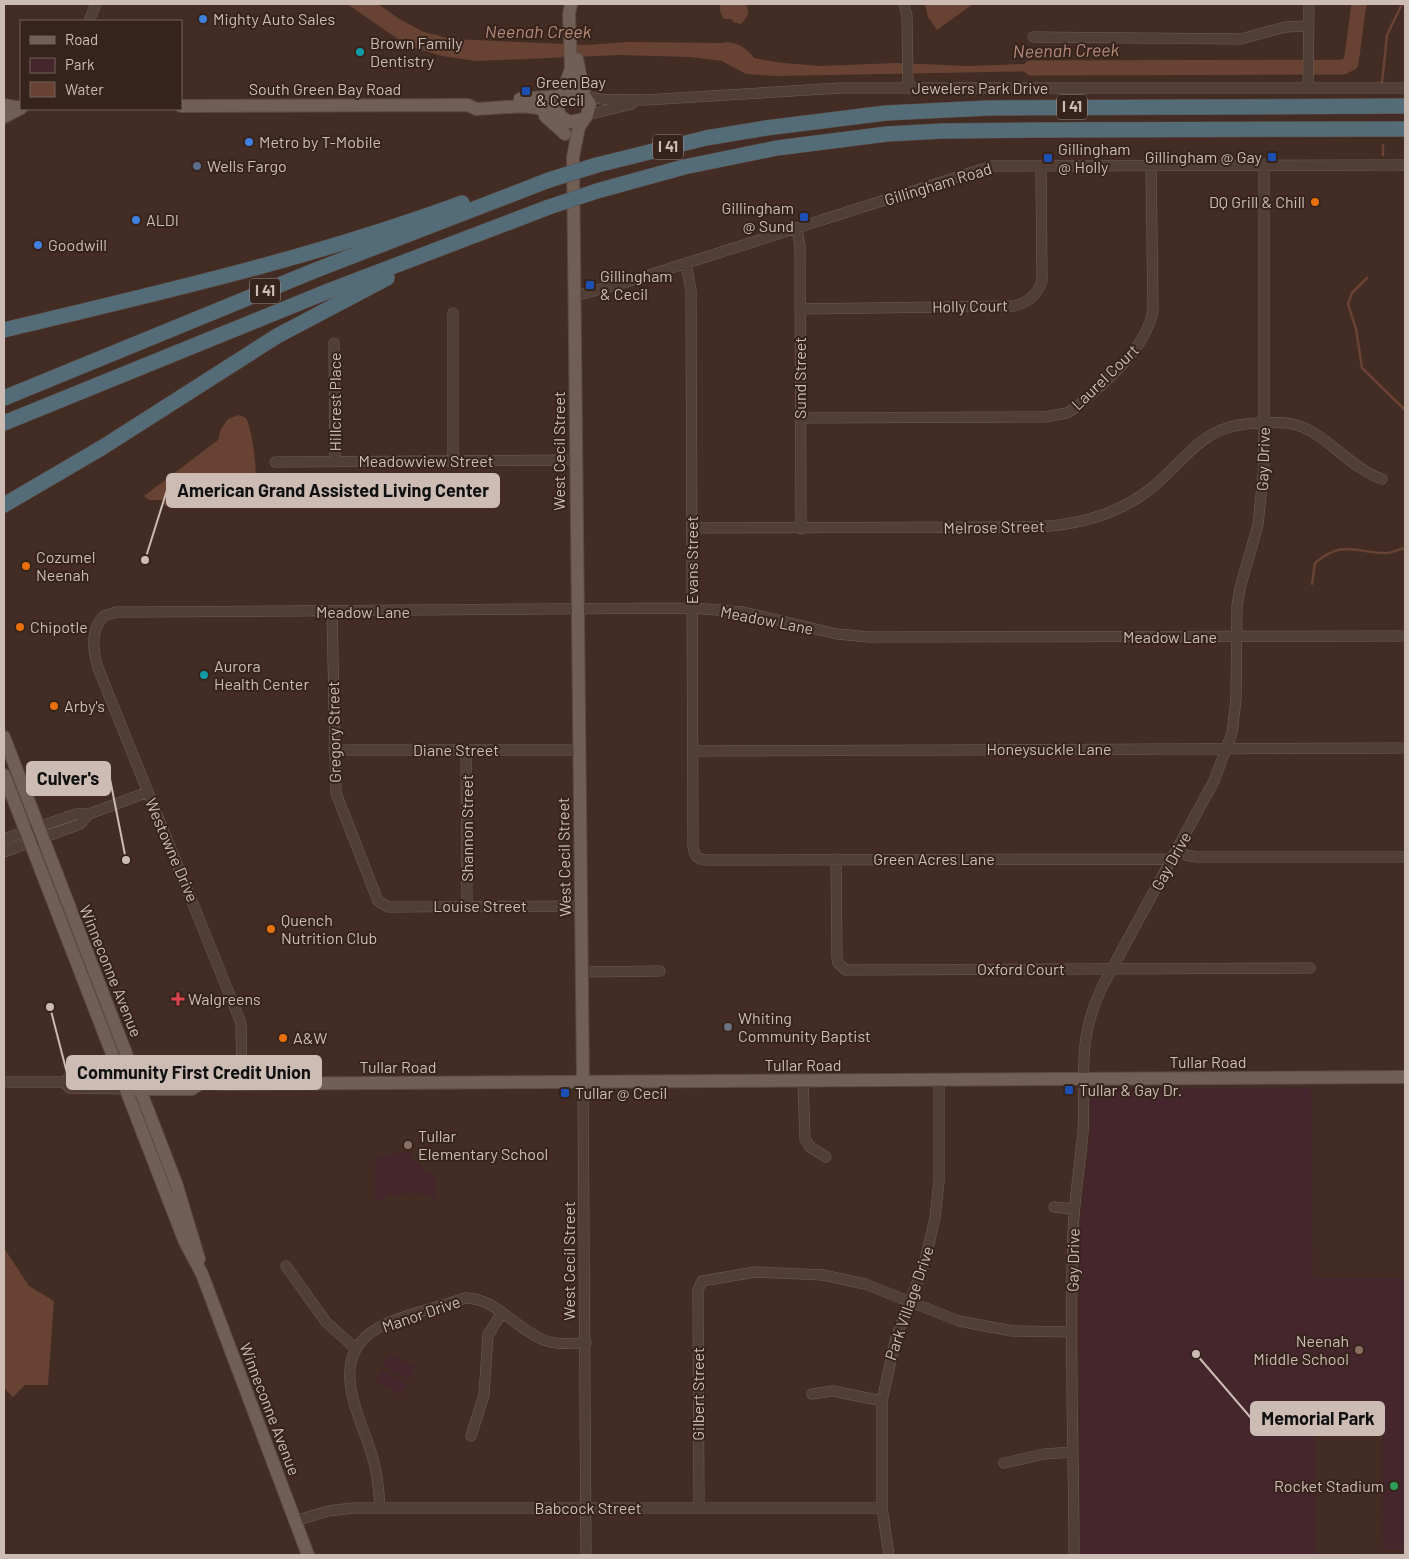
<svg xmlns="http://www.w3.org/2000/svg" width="1409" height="1559" font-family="Barlow,sans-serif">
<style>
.green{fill:#44262c}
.water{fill:#684334}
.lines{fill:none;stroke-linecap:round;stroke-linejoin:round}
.stream{stroke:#684334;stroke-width:2.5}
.river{stroke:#684334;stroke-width:15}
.minor-casing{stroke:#6f5d55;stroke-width:11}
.major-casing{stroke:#5a4941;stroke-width:14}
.highway-casing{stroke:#5c4a42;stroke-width:16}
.minor{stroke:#513f37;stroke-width:10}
.major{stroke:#715e55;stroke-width:12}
.highway{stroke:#546c78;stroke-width:15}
.highway-bridge-casing{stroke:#5c4a42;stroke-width:16;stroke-linecap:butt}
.highway-bridge{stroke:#546c78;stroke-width:15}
.shop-dot{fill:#3f7fe0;stroke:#36241c;stroke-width:2}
.culture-dot{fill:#0f9aa8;stroke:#36241c;stroke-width:2}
.transit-dot{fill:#1a4fb4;stroke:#36241c;stroke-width:2}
.service-dot{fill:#5c6f8a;stroke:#36241c;stroke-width:2}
.food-dot{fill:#e8710a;stroke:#36241c;stroke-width:2}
.health-dot{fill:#e0444e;stroke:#36241c;stroke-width:2}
.worship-dot{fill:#6b7280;stroke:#36241c;stroke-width:2}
.education-dot{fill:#8d6e63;stroke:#36241c;stroke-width:2}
.leisure-dot{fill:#2e9e5b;stroke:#36241c;stroke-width:2}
.labels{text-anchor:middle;stroke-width:4;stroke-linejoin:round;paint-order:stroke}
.shield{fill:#36241c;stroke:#9f8e86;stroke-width:1}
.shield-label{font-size:15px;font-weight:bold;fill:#ccbcb4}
.poi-label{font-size:16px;fill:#ccbcb4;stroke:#36241c;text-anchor:start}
.street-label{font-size:16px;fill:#ccbcb4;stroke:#36241c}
.water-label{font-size:18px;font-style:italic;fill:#b58a79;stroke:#36241c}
.leader{fill:none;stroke:#ccbcb4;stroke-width:2}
.callout-dot{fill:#ccbcb4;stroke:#36241c;stroke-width:2}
.callout{fill:#ccbcb4;stroke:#ccbcb4;stroke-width:2}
.callout-label{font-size:18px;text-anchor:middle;font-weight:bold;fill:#111}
</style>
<rect width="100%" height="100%" fill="#422c23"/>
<path class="green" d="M1311,1088L1313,1278H1405V1550H1383L1382,1422H1314L1316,1553L1405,1555H1080L1079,1236L1090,1134V1090L1095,1089Z
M400,1152H411L413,1159L420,1164L423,1171L434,1176L437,1187L434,1198L417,1193L386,1195L385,1200H375V1162L378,1158Z
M389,1354L415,1367L409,1380L383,1366Z
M382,1370L408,1383L401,1395L376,1382Z"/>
<path class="water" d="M347,4H378L401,20L424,32L451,39L587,45L627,42L722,43C734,40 747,48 754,58L783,63L821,66L896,63L968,66L1048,63L1050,68L1043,71L775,76L746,74L722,61L690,57L619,55L476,61L442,56L408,46Z
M720,4H746C750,13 748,17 741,24L733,22L732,19H724L720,11Z
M925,4H973L937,30L928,17Z
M239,415L246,418C254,436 261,487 250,502L235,508L165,506L163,500H149L144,496L218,440L221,429L228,419Z
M4,1248L29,1286L54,1301L48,1385H25L13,1397L4,1388Z"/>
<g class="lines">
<path class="stream" d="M1382,83L1387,35L1402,4
M1383,145V155
M1367,278L1352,293L1348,304L1356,329L1362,368L1405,410
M1312,584L1315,563C1344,539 1354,553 1386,553C1392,553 1399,549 1405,548"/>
<path class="river" d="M1031,68L1343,67L1351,63L1359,4"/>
<defs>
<path id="minor" d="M904,4L907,16L908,88
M89,21L96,4
M1033,37L1241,39L1285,27L1307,26
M1308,87L1309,4
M586,95C604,103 625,98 645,100L841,88H1405
M587,115L632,104
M797,228L800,247L801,529
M686,263L691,291L693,846C694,855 697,860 706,860L1172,859
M575,296L627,282L992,166L1405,165
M800,309L1014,306C1028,303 1037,295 1042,281L1041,166
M453,313V461
M334,343L335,461
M801,418L1045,417L1067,413L1078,406C1106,381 1147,348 1153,310L1151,165
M275,462L576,460
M692,528L1037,527C1076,525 1113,516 1145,493C1188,462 1196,425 1258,423C1270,423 1284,421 1296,425C1326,433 1348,467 1382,479
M332,612L336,793L378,901L388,907L581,906
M334,750H579
M466,751L467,906
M693,751L1405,748
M4,839L76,814H89L148,792
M1177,850L1186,855L1197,857H1405
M4,852L80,824L89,814
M836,859L837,957L838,963L846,970L1310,968
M581,972L660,971
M803,1081L805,1139L810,1147L826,1157
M4,1082H63L70,1077L120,1075
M63,1082L70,1088L126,1089
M242,1083L241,1023L98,668C93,651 90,629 104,616L116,612H141L692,608L743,612L837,634L869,637L1405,636
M583,1083L586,1555
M1054,1207L1074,1209
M286,1266L326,1322L356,1349
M812,1394L833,1391L882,1401
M471,1436L484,1395L488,1335L501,1314
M1004,1463L1044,1454L1073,1452
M380,1508C379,1489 377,1470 371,1452C358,1411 327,1357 378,1328C404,1314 437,1308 465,1298C496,1297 520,1334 550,1342C561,1345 574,1343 586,1343
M699,1508L698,1290L702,1281L755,1272L823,1275L865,1284L959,1321L1012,1331L1072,1332
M295,1521L328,1511L353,1508H882
M889,1555L882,1508V1401L896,1337L924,1265L935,1218L939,1181V1080
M1074,1555C1074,1448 1069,1340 1073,1233C1074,1199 1080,1166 1083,1132C1086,1075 1076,1042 1102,987L1214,781L1232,733L1236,699L1237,606L1240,588L1258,525L1264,466V164"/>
<path id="major" d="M577,59L584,93
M563,93L571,68L569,14L571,4
M520,99L559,96
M4,105L21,108
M181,106L468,105L476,109C505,108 533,101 560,116
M545,116L565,134
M4,117L21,108
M4,737L176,1183L199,1259
M4,775L185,1242L202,1274L308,1555
M120,1075L170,1076L193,1078L201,1083L226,1084L1405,1077
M583,1083L573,157L579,127L587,115L590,104L582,92L572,89L563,93L557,106L560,116L569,122L584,119
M133,1089H192L201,1083"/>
<path id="highway" d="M597,165L706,138L766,128L886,113L988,108L1405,106
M597,191L684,167L777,148L887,134L943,131L1041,130L1405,129
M4,330C158,293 313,258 462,203
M4,398L316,270L549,180
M4,423L331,290L549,207
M4,505L103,447L277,336L387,278"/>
</defs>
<use href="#minor" class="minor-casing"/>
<use href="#major" class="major-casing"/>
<use href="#highway" class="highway-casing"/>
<use href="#minor" class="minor"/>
<use href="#major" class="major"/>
<use href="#highway" class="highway"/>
<defs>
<path id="highway-bridge" d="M549,180L597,165
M549,207L597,191"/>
</defs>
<use href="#highway-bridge" class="highway-bridge-casing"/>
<use href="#highway-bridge" class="highway-bridge"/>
</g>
<g class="shop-dot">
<circle cx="203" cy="19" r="5"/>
<circle cx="249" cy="142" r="5"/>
<circle cx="136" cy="220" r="5"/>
<circle cx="38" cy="245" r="5"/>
</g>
<g class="culture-dot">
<circle cx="360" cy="52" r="5"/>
<circle cx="204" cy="675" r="5"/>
</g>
<g class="transit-dot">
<rect x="521" y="86" width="10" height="10" rx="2.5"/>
<rect x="1267" y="152" width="10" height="10" rx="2.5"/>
<rect x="1043" y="153" width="10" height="10" rx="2.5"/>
<rect x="799" y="212" width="10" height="10" rx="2.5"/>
<rect x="585" y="280" width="10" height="10" rx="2.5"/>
<rect x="1064" y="1085" width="10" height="10" rx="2.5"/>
<rect x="560" y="1088" width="10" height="10" rx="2.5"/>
</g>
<circle class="service-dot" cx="197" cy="166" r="5"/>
<g class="food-dot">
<circle cx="1315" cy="202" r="5"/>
<circle cx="26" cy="566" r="5"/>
<circle cx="20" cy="627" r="5"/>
<circle cx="54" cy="706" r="5"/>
<circle cx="271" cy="929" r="5"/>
<circle cx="283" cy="1038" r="5"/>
</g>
<path class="health-dot" d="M175.5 991.5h5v5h5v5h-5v5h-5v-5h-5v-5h5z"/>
<circle class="worship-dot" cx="728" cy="1027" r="5"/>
<g class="education-dot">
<circle cx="408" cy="1145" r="5"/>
<circle cx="1359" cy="1350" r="5"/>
</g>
<circle class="leisure-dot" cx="1394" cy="1486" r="5"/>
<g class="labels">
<g class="shield">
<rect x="1057" y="94.5" width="30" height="25" rx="4"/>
<rect x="653" y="134.5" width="30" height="25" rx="4"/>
<rect x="250" y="278.5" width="30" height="25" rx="4"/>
</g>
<g class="shield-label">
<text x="1072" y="112">I 41</text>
<text x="668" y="152">I 41</text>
<text x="265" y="296">I 41</text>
</g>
<g class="poi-label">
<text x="213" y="25">Mighty Auto Sales</text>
<text x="370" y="49">Brown Family<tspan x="370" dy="18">Dentistry</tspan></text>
<text x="536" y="88">Green Bay<tspan x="536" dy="18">&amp; Cecil</tspan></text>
<text x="259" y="148">Metro by T-Mobile</text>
<text x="1058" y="155">Gillingham<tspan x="1058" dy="18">@ Holly</tspan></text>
<text x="1262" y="163" text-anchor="end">Gillingham @ Gay</text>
<text x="207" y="172">Wells Fargo</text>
<text x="1305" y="208" text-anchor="end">DQ Grill &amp; Chill</text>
<text x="794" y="214" text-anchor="end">Gillingham<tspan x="794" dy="18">@ Sund</tspan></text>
<text x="146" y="226">ALDI</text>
<text x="48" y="251">Goodwill</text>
<text x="600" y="282">Gillingham<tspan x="600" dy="18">&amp; Cecil</tspan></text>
<text x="36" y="563">Cozumel<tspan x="36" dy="18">Neenah</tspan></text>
<text x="30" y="633">Chipotle</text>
<text x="214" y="672">Aurora<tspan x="214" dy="18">Health Center</tspan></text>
<text x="64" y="712">Arby's</text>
<text x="281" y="926">Quench<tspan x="281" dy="18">Nutrition Club</tspan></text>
<text x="188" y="1005">Walgreens</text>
<text x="738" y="1024">Whiting<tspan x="738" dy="18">Community Baptist</tspan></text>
<text x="293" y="1044">A&amp;W</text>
<text x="1079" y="1096">Tullar &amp; Gay Dr.</text>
<text x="575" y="1099">Tullar @ Cecil</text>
<text x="418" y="1142">Tullar<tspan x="418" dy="18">Elementary School</tspan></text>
<text x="1349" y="1347" text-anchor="end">Neenah<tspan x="1349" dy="18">Middle School</tspan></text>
<text x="1384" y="1492" text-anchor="end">Rocket Stadium</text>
</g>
<g class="street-label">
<text x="980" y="94">Jewelers Park Drive</text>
<text x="325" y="95">South Green Bay Road</text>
<text transform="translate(938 184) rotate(-17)" y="6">Gillingham Road</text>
<text transform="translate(970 306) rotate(-1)" y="6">Holly Court</text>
<text transform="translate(1105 377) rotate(-44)" y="6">Laurel Court</text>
<text transform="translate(800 378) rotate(-90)" y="6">Sund Street</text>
<text transform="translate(335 402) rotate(-90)" y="6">Hillcrest Place</text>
<text transform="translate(559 451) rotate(-90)" y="6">West Cecil Street</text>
<text transform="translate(1263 459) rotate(-88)" y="6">Gay Drive</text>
<text x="426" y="467">Meadowview Street</text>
<text transform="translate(994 527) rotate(-1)" y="6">Melrose Street</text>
<text transform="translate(692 560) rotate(-90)" y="6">Evans Street</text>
<text x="363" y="618">Meadow Lane</text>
<text transform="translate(767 620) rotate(11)" y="6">Meadow Lane</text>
<text x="1170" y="643">Meadow Lane</text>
<text transform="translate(334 732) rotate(-91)" y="6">Gregory Street</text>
<text x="1049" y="755">Honeysuckle Lane</text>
<text x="456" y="756">Diane Street</text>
<text transform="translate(467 828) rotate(-90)" y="6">Shannon Street</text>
<text transform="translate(172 850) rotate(67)" y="6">Westowne Drive</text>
<text transform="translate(564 857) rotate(-91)" y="6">West Cecil Street</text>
<text x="934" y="865">Green Acres Lane</text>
<text transform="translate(1171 861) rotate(-61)" y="6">Gay Drive</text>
<text x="480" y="912">Louise Street</text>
<text x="1021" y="975">Oxford Court</text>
<text transform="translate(111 971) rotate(68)" y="6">Winneconne Avenue</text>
<text x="1208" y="1068">Tullar Road</text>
<text x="803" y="1071">Tullar Road</text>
<text x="398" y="1073">Tullar Road</text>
<text transform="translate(1073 1260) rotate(-89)" y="6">Gay Drive</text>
<text transform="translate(569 1261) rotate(-90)" y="6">West Cecil Street</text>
<text transform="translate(909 1303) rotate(-71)" y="6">Park Village Drive</text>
<text transform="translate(421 1314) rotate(-19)" y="6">Manor Drive</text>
<text transform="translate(698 1394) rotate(-90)" y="6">Gilbert Street</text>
<text transform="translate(270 1409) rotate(69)" y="6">Winneconne Avenue</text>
<text x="588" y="1514">Babcock Street</text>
</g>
<g class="water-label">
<text x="538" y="38">Neenah Creek</text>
<text transform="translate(1066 51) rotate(-1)" y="6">Neenah Creek</text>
</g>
</g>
<path class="leader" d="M145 560L167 490M126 860L110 779M50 1007L67 1073M1196 1354L1251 1418"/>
<g class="callout-dot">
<circle cx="145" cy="560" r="5"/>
<circle cx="126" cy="860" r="5"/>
<circle cx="50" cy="1007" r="5"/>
<circle cx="1196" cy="1354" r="5"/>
</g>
<g class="callout">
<rect x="167" y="474" width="332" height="33" rx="5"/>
<rect x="27" y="762" width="83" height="33" rx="5"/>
<rect x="67" y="1056" width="254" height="33" rx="5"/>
<rect x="1251" y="1402" width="133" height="33" rx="5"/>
</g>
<g class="callout-label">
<text x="333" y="497">American Grand Assisted Living Center</text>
<text x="68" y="785">Culver's</text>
<text x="194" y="1079">Community First Credit Union</text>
<text x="1318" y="1425">Memorial Park</text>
</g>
<rect width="1409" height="1559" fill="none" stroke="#ccbcb4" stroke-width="10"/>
<rect x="20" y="20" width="162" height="90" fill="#36241c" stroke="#726159"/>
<rect x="30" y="36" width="25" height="8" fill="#715e55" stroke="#726159"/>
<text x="65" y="45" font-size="15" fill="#ccbcb4">Road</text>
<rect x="30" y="58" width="25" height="15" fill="#44262c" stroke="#726159"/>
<text x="65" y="70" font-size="15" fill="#ccbcb4">Park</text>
<rect x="30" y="82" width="25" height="15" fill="#684334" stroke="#726159"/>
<text x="65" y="95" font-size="15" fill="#ccbcb4">Water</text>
</svg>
